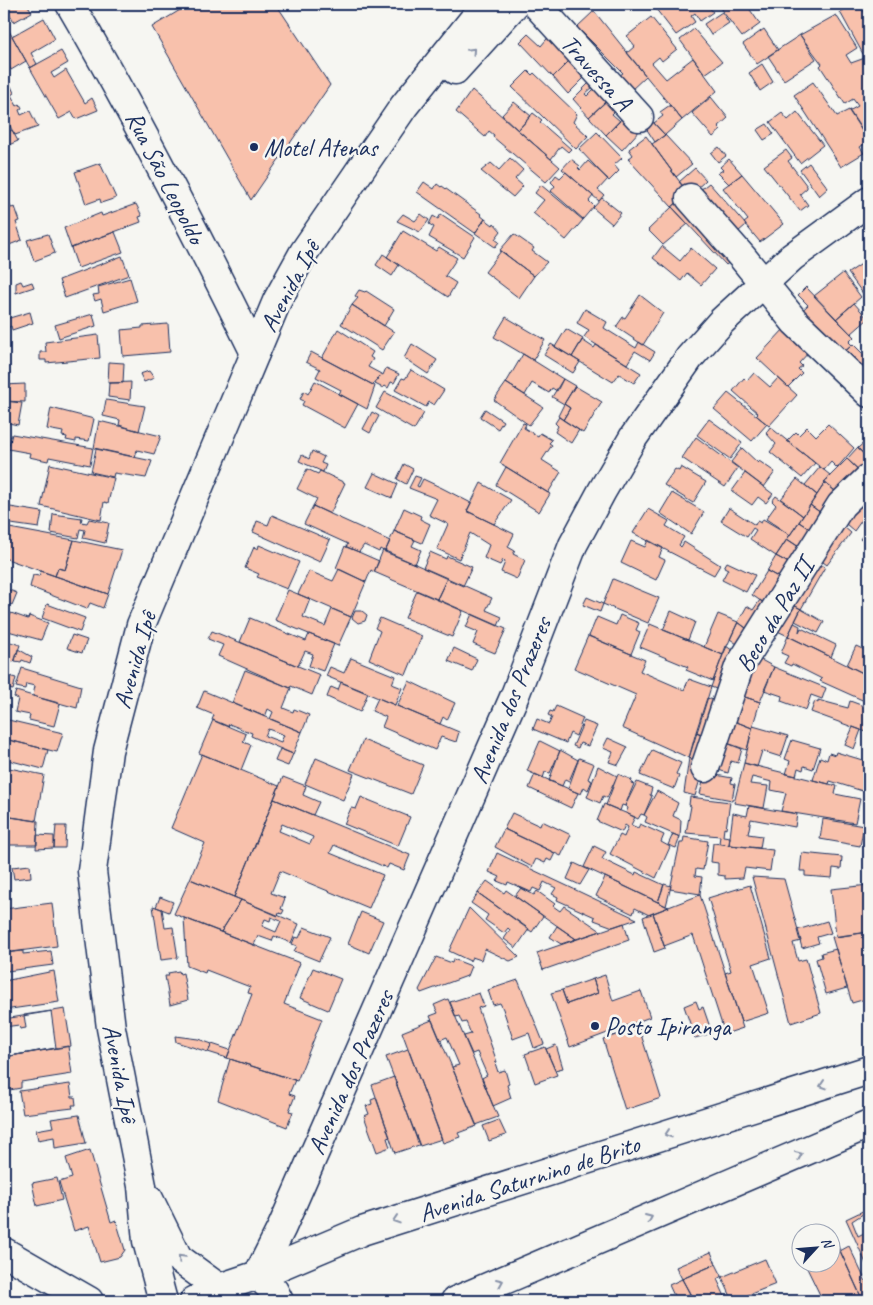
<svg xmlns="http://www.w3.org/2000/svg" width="873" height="1305" font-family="Caveat,sans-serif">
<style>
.building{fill:#f8c1ac;stroke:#1b2f5e;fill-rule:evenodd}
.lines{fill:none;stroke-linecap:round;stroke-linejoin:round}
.minor-casing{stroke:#1b2f5e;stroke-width:31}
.major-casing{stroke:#1b2f5e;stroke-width:31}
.minor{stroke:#f6f6f2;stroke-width:28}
.major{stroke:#f6f6f2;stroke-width:28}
.oneway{stroke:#8892a8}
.poi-dot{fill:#1b2f5e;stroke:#f6f6f2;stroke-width:2}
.labels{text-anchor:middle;stroke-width:5;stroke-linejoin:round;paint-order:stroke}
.street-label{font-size:25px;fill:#1b2f5e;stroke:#f6f6f2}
.poi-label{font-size:25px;fill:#1b2f5e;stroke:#f6f6f2;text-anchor:start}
</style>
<rect width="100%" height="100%" fill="#f6f6f2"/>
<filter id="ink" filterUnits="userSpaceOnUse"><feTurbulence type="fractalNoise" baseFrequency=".02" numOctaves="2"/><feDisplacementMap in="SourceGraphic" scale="10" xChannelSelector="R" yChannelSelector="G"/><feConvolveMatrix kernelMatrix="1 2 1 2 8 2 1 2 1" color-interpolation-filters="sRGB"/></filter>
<g filter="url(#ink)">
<path class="building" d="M4,4H27L32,12L14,22L11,16L4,20V11L6,10Z
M190,4H276L330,85L251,200L152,27Z
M652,4H711L708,6L713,12L700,21L695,13L691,16L695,22L676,35Z
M717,4H746L760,24L742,37Z
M854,4H859L866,15L863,18L869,29V50L863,54L840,12Z
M594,11L646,76L630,91L617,77L623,73L577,27Z
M722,12L729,23L711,35L704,24Z
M836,15L857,48L846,55L851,63L865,58L869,66V142L849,111L858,106L853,99L845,104L820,66L822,64L800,35Z
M651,17L677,49L662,61L659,57L652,63L666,79L693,58L717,91L682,120L627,53L635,46L627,36Z
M44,18L55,39L31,53L37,64L30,68L12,36Z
M4,22L26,61L11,70L4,57Z
M556,28L578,52L553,77L520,42L528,34L541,46Z
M694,29L722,62L705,74L680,40Z
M764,29L778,50L757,64L743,44Z
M800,35L816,59L784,80L768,56Z
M61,51L68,63L51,73L54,78L66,70L85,103L92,98L98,110L76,119L72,112L59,119L30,68Z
M576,54L592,70L568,94L553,77Z
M762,64L773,82L760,91L749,73Z
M528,71L532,75L534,73L577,114L573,122L588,136L576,149L512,87Z
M6,72L9,78L7,79L8,82L5,84L7,88L11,86L14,93L11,95L17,106L20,104L22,108L19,110L21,115L30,111L38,127L15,135L12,130L4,114V73Z
M602,81L612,96L589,117L573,99L589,83L593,87L585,94L587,96Z
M813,82L837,116L849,110L869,141L860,147L864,153L841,167L794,95Z
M472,90L560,167L546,182L493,137L494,135L489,131L485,137L456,112Z
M711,97L728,118L718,127L721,130L713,137L692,113Z
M606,101L616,110L612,114L620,121L606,135L589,117Z
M514,102L531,116L518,130L502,115Z
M670,105L682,120L665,135L654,123L663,116L660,112Z
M797,112L823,145L800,163L770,122L782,113L788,120Z
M533,113L542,120L540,122L571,149L568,152L561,146L551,159L518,130Z
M627,113L641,129L622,150L606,135Z
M648,117L665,135L655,142L642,122Z
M767,124L774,134L764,140L757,130Z
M12,130L18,141L4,147V134Z
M597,132L622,158L614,165L619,171L609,181L579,149Z
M665,135L692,164L676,177L652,144Z
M646,136L688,193L672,207L628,159L633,155L629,149Z
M719,147L726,156L718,162L711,153Z
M786,150L792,158L788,161L807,186V188L800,194L808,205L800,211L764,166Z
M510,158L523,170L515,179L523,186L513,197L481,171L491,163L499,170Z
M571,159L580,166L578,168L580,170L588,161L608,179L598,190L604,195L599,201L562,169Z
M729,159L742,174L729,184L718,173L723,170L720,167Z
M100,163L116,198L101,203L100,199L86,204L75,172Z
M809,163L828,188L819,196L800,170Z
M695,168L706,180L690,195L679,182Z
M566,172L593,196L589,201L594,206L583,219L551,191L555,186L551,182L556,175L560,178Z
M742,174L784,224L760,242L744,223L748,220L723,188Z
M424,182L434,189L437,184L441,187L442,186L481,214L480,215L485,219L475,233L417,192Z
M709,183L746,225L730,239L695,194Z
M541,185L583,220L566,240L533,213L544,200L535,193Z
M6,196L11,208L15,207L20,221L16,222L22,240L4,247V197Z
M685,196L732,260L726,265L672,207Z
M602,198L621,213L612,224L593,208Z
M136,204L142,216L139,217L141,222L71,248L64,228L101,213L102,216Z
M672,207L688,224L663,245L648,230Z
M403,214L415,221L421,214L429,220L420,232L397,221Z
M441,214L475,237L463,257L429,237L434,227L429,224L433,216L438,219Z
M485,219L493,225L494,223L501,231L495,239L499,242L495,247L475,233Z
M403,231L436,251L439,247L457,258L445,276L456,283L448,297L387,257Z
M115,232L123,252L78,268L71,248Z
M48,234L55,253L34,261L27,240Z
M514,234L534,248L532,251L547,262L534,276L500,250Z
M662,246L680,261L691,248L715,269L701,285L687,273L681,281L653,258Z
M501,251L534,276L519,298L485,272Z
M383,254L399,265L392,276L376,265Z
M122,256L129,275L65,298L59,280Z
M866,261L869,266V302L848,273Z
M843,273L861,297L836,319L814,296Z
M130,278L137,301L104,311L101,299L95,301L93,295L99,294L98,287Z
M21,281L23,285L32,282L34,287L16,293V283Z
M806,287L854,337L849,342L852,345L838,358L796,316L808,305L798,295Z
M359,290L365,292L366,291L394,309L384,326L352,305L358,298L355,296Z
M640,295L663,313L643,345L616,327L623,317L625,318Z
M854,303L868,319L851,334L836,319Z
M352,305L394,332L382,350L341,324Z
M585,309L607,322L604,328L636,348L639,342L655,352L650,360L635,351L627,364L584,337L589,330L577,323Z
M30,312L33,323L12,330L11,326L8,328L6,319Z
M93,314L96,326L59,338L55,325Z
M506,317L545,340L533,360L494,337Z
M168,324L170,352L123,356L121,330L142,328V326Z
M785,328L810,351L799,363L802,366L798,369L802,373L788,387L757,358Z
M338,329L373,352L370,357L373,359L368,367L383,375L386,368L399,374L394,383L391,382L388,388L385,386L383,388L375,384L379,376L373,385L322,358Z
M566,329L583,339L572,357L555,347Z
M98,335L100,358L46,363V360H40V352H46L45,342Z
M582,340L594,348L596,345L641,373L634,383L619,374L613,382L572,357Z
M412,344L437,360L428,374L404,358Z
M551,344L580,362L573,373L544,355Z
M853,344L866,357L869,354V389L838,358Z
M311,352L375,386L367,409L339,394L341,390L316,377L320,369L306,362Z
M523,354L563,379L557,391L552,388L549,393L532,383L525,395L506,383Z
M109,362L124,363L123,383H108Z
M411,370L444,390L434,405L429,402L426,407L395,390L402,378L405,379Z
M149,371L154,378L144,382L140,374Z
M754,373L770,387L778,378L797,395L769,426L756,415L758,413L733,391L744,378L747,381Z
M563,379L575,386L564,404L552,397Z
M315,381L358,404L345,428L302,405L304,401L300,399L304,391L308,394Z
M131,382L130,400L108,397L109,383Z
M506,383L543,407L529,425L494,400Z
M25,384V402L4,401V385Z
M575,386L602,402L583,433L563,420L570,408L564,404Z
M385,392L424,413L414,430L376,408Z
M728,393L767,424L752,441L714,409Z
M106,400L145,406L139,431L119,425L120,420L103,416Z
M4,401L22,403L18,425L4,422Z
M564,404L570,408L563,420L558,416Z
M51,408L94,419L89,441L76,439V442L66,440L67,437L62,436L63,432L47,429Z
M485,409L503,421L498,429L480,417Z
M372,412L379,416L370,433L363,429Z
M559,417L579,430L571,443L555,432L558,426L555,423Z
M709,419L742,443L730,459L697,435Z
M99,421L161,436L154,454L137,450L135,457L94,448Z
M523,423L526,424L524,428L538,436L540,433L552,440L549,443L552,445L542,460L561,472L548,493L500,463Z
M828,424L854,448L837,468L831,462L824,470L787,441L796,432L799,435L807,427L816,436Z
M770,427L815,463L802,478L770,452L776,444L766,433Z
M12,434L93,448L90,465L49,457L48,461L29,457L30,453L8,449Z
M696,437L738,468L725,487L682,458Z
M869,438V459L858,448Z
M742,448L758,463L759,461L775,472L764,487L731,462Z
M857,448L869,459V472L865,476L847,459Z
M96,449L152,461L146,478L114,473L113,477L91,472Z
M312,451L324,457L321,463L326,465L323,472L299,461L302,455L309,459Z
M847,459L865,476L844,498L824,482Z
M50,464L114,478L108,503L104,502L101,520L41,506Z
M404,464L413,469L406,484L397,479Z
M506,467L550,494L539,512L496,485Z
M681,467L706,482L693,503L664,485L675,469L679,471Z
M820,467L830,475L817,495L805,485Z
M307,469L318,474L320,471L345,483L330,514L313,506L317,499L297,489Z
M374,473L398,484L392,498L367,487Z
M745,473L773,494L766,503L758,497L752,505L732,491Z
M415,476L421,478L417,486L419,487L423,479L442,488L471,503L467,511L514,534L508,547L515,551L513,554L525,560L517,579L501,572L505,562L503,560L500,565L484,558L489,545L470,533L459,559L437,549L448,524L429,515L437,499L409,488Z
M797,479L817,495L803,516L781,499Z
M481,483L511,500L494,524L467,511Z
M825,483L844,498L828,518L810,505Z
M869,487V510L854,531L838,517Z
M672,493L704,512L691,534L660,513Z
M776,496L803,516L790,535L766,519L776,505L772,501Z
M810,505L828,518L817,534L799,522Z
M4,506L42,512L39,528L4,523Z
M313,506L390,541L385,552L380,549L379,552L364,545L359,552L346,547L348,544L304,524Z
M404,508L421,516L420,519L430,524L422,543L394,531Z
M729,508L755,525L757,521L761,523L763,519L790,535L776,556L750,539L756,530L753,528L747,537L721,521Z
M648,509L669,521L666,526L684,537L679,545L681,547L684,542L720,565L714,575L633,533Z
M53,514L82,518L81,522L87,523L89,519L109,523L105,543L83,538L85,530L80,529L78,538L51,533Z
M272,515L330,540L320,562L253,532L257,521L268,525Z
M837,521L851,533L827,565L819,559Z
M799,522L817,534L805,551L787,539Z
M4,527L74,540L65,570L58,568L55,576L4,558Z
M867,530L869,531V546L860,539Z
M394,531L415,540L412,546L421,550L415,564L385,552Z
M787,539L805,551L796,567L776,556Z
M74,540L122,550L108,594L55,576L58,568L65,570Z
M648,540L663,548L659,557L665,560L656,580L621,563L631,541L645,547Z
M259,545L299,562L287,589L257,577L259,574L245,568L254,547L258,549Z
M345,546L379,561L374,572L371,570L366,582L336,568Z
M383,550L447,578L437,599L374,572Z
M430,552L446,559L447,556L472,567L463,586L423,568Z
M776,556L796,567L787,582L767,571Z
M810,558L825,567L801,609L786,601Z
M727,562L755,575L746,592L722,580L728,569L724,567Z
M339,569L366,582L351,617L298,594L309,571L333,581Z
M41,571L108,594L103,608L90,603L87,609L30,587L33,575L39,576Z
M767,571L787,582L771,608L752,595Z
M447,578L492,598L486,610L502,617L498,626L437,599Z
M613,579L659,598L648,623L603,604Z
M4,588L17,593L12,605L4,602Z
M288,590L310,599L303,617L325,626L332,609L351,617L338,646L275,620Z
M417,591L463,611L452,637L405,618Z
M587,597L603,604L600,612L583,605Z
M760,600L767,605L754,634L738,622L747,606L753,610Z
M786,601L801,609L788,636L771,628Z
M47,604L85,618L80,632L42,618Z
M801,609L824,622L818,633L795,621Z
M355,611H362L367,615L365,621L358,623L352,618Z
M671,611L695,622L688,640L663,630Z
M11,613L28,619L29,616L48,623L41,640L8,631L7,633H4V615L10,616Z
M472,614L506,629L495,653L473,644L478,632L466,627Z
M718,614L738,622L723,655L704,647Z
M620,615L639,623L636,630L640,632L631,654L589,636L597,617L616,625Z
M250,618L306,641L309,634L334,644L323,671L309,666L313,654L305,651L298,666L240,642Z
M380,618L422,636L406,675L369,659L380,631L375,628Z
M738,622L754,634L744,649L730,639Z
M794,623L800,626L799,632L801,628L836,645L831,657L788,636Z
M650,624L723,655L713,681L686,670L688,667L640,647Z
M212,631L320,675L312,695L291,686L290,688L218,656L223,645L208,639Z
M72,635L87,640L82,653L67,648Z
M588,636L645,660L640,671L684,690L689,679L711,687L689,758L622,728L636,695L574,668Z
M788,636L869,676V703L820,681L822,679L792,664L791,666L784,663L788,656L781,653Z
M4,640L20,645L14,662L4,659Z
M726,646L739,655L724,692L711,687Z
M856,646L869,652V676L847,665Z
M454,648L477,659L472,671L448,661Z
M18,649L32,657L30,663L22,660L21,662L15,661Z
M752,655L774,667L760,702L733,693Z
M351,658L395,676L392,684L402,688L395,705L326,676L330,667L344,673Z
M774,667L826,688L822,699L811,695L806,710L781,701L782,696L764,690Z
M22,668L81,686L77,708L33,696L35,686L26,684L25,689L16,687Z
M245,670L291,688L283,708L293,712L294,709L309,715L302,732L270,719L273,712L268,709L265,717L232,703Z
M5,675L16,678L13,690L4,688Z
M409,681L455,703L447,720L443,717L440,724L397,706Z
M341,682L368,693L360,712L327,697L331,687L338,690Z
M16,691L60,704L54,726L29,720L30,715L15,712L18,699L14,697Z
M204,691L302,732L293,754L251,736L252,733L229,724L228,727L212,720L214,715L197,708ZM268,729L284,735L281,742L265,736Z
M733,693L760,702L752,728L724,717Z
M378,698L459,732L456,742L441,737L435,750L382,727L386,717L372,711Z
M707,698L720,702L710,737L696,732Z
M818,700L848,708L850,701L869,708V733L811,712L815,701L818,703Z
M556,706L583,718L576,736L570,733L566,743L533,729L537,719L549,724L552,717L548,715L550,711L553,712Z
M724,717L752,728L747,750L716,739Z
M4,719L63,733L57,752L4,739Z
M213,720L246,734L243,742L251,745L241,770L199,753Z
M584,721L597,726L588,746L580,743L578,748L573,746Z
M753,726L788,736L781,757L762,751L757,767L744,763Z
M853,727L861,730L854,749L845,745Z
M696,732L710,737L703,763L689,758Z
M608,738L628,747L618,765L609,762L613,752L603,748Z
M716,739L742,749L738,763L731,761L728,773L712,768Z
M9,740L48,750L43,769L4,759Z
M363,740L423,765L411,794L350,770Z
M792,740L820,748L813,769L804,766L803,770L798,768L796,776L786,774L790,761L785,759Z
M540,741L560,751L550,773L545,772L543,778L527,771Z
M280,749L293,754L288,766L275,761Z
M560,750L578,760L569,781L565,779L562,786L549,781Z
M652,750L681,763L676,774L679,776L674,789L640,775Z
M836,752L869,762V793L830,781L829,784L813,780L820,757L827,760L829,753L835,755Z
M202,754L279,786L234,897L190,879L205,843L171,828Z
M316,758L354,774L343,800L305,784Z
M579,758L594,764L588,779L592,781L588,790L584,787L581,794L568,789Z
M689,758L705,763L695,796L684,793Z
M744,763L837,786L835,794L860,799L855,823L781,811L786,793L771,790L772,782L752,777L750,784L768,786L764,808L734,803Z
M598,766L617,776L607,798L603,796L600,803L587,797Z
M4,767L44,775L36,821L4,816Z
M705,773L732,778L731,783L735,784L732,800L700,794Z
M535,774L578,793L571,808L529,788Z
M618,774L632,780L631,783L634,784L625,806L622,805L620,811L606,805Z
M283,777L306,786L303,795L319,802L313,815L274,799Z
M637,782L652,788L650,795L652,796L644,815L641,814L638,819L626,813L628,808L625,806Z
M657,791L678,803L673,816L681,820L680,837L645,822L647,817L644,815Z
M361,797L410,817L398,846L344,824L351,808L356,809Z
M690,797L730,802L726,829L724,828L723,836L730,837L729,845L719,843L720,836L686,833L691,806L689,805Z
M274,799L410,855L404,870L389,864L387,868L334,845L330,853L383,875L369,908L280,871L271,893L285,898L281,909L284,910L282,914L279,913L278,916L234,897ZM282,824L313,837L310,844L279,831Z
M604,804L635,817L631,825L638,828L640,824L664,835L661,842L670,847L656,878L610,854L620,835L624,837L628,827L625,825L622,832L597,821Z
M749,806L797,814L795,827L751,819L748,834L762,836L760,848L729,845L733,813L747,816Z
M512,813L540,826L542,821L571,835L561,856L504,829Z
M4,816L38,821L37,845H6Z
M823,819L864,826L860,846L820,839Z
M56,826H66L65,848H54Z
M504,829L555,853L551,861L547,859L545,863L536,859L532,867L495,847Z
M673,834L680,837L676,848L668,845Z
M37,835L54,836V848L36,849Z
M684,837L708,841L703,870L696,869L695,876L702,877L700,894L670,889L680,843H683Z
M713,843L773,850L770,871L745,868L743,878L725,879V876L718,875V863L711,862Z
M594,846L606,852L602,859L635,875L636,872L664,885L658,902L584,867Z
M497,853L563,884L637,919L613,927L594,920L595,917L557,900L558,897L552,894L556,888L544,882L540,891L533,888L531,892L508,882L507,885L497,881L500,877L489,872Z
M802,853L842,857L841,869L833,868L832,878L805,876V871H800Z
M574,863L589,870L580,885L567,879Z
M30,865L31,877L14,879L12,867Z
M605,877L666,906L669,907L649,915L635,908L633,914L596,896Z
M752,877L784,879L801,941L793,943L798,961L806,959L821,1013L791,1023Z
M190,879L241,900L221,932L174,914Z
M487,881L504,893L506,890L543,916L532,932L478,893Z
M664,884L671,886L666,906L658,902Z
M750,885L771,958L753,964L769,1013L741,1022L725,973L731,971L708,898Z
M869,885V932L836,937L831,889Z
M521,888L534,895L537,891L555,904L553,906L560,911L564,906L601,931L576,939L515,896Z
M478,893L529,929L516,948L504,939L510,930L508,928L504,933L485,920L488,915L471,903Z
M700,895L743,1028L725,1034L693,935L664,946L653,913Z
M160,897L173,902L169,912L156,907Z
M241,900L299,924L291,943L274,936L272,941L258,936L254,945L221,932ZM271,917L281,921L276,932L262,926L265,919L270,921Z
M52,903L57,946L4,953V909Z
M153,906L162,909L165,928L173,927L178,958L161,960Z
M469,908L519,957L510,961L485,949L481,960L472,957L470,961L449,951Z
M361,912L383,921L369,953L348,944Z
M653,913L665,948L654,952L643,917Z
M184,918L300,963L284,1004L322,1019L297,1081L227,1058L252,994L248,993L250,987L206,970L205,973L187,966Z
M827,921L831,933L817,937L819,943L802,948L797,930Z
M624,923L629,940L543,970L537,953Z
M557,926L576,939L561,944L550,937Z
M304,927L330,937L319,961L294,951L297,946L292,944L295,937L299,938Z
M869,932V998L852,1003L832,937Z
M836,949L847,988L826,994L816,959L822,957L821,953Z
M23,951V954L51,951L53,965L7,971L5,953Z
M436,957L452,963L453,959L471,966L467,976L421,993L419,990Z
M313,968L341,979L328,1010L300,998Z
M54,971L59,1002L4,1010V981Z
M179,971L180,974L183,973L188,1000L170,1005L165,976H169L168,973Z
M605,975L613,1001L641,991L650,1017L570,1047L551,993L562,990L567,1004L598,993L593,979Z
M593,979L598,993L567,1004L562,990Z
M518,980L544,1044L534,1048L529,1033L513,1039L503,1009L500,1003L493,1005L488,990Z
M479,993L484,1006L478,1008L497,1062L495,1063L498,1072L505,1070L509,1084L507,1085L511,1098L493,1106L482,1078L487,1075L477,1052L472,1054L464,1036L471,1034L466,1022L462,1023L459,1016L456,1017L450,1002Z
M448,999L498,1117L476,1125L452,1067L459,1065L447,1037L440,1040L430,1016L438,1013L434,1005Z
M696,1001L699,1009L703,1007L712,1033L695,1038L684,1006Z
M65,1009L71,1046L4,1057V1019Z
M51,1011L56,1048L4,1057V1027L19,1025L20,1029L26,1028L24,1015Z
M432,1020L477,1126L458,1133L460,1137L443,1143L402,1032Z
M639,1028L661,1098L625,1110L603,1039Z
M175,1036L198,1039L212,1044L208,1052L176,1042Z
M212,1044L230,1050L227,1058L208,1052Z
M556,1045L563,1068L555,1070L546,1049Z
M68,1046L72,1074L21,1082V1088L4,1091V1057Z
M545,1047L557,1075L535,1083L525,1054Z
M408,1049L442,1139L420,1146L386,1057Z
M230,1059L295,1080L289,1094L295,1096L289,1111L293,1112L287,1127L218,1100Z
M394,1077L419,1145L395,1153L372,1085Z
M70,1084L72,1097H75L76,1105H72L73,1108L23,1114L19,1091Z
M376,1098L390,1137L387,1138L390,1147L377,1152L364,1116L369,1114L366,1106L372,1104L371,1100Z
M79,1115L86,1143L55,1148L54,1137L38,1140L36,1130L53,1127L51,1119Z
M499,1120L506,1135L489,1141L483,1126Z
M90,1150L111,1222L116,1220L125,1250L120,1257L100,1262L89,1226L74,1231L59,1182L72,1178L66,1158Z
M57,1178L62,1200L37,1206L32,1183Z
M869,1208V1270L846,1219Z
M869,1210V1244L864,1233L858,1236L852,1221Z
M832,1233L863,1301H823L804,1262H830Z
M849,1246L869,1288V1301H863L840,1251Z
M711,1252L716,1264L682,1279L676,1267Z
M765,1259L776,1284L733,1301L722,1277Z
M716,1264L722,1276L717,1279L727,1301H694L682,1279Z
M682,1279L690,1294L682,1298L684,1301H669L675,1298L669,1285Z"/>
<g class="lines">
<defs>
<path id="minor" d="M70,4C137,118 197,235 255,353
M536,4L639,117
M690,198L743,258L795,322L869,393
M705,768L739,667L841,505L869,478
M4,1252L89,1301
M258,1275L282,1227L515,695L573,545L602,491L633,438L690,357L722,321L792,257L869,201"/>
<path id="major" d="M455,70L515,4
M149,1199L178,1258L219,1288
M258,1275L274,1291L279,1301
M163,1301L147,1241L142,1186L111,1028L92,871L108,751L141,625L277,301L304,252L404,106L486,4
M194,1301L219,1288L258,1275L362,1231L869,1070
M455,1301L869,1124"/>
</defs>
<use href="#minor" class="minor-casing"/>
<use href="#major" class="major-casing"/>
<use href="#minor" class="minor"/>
<use href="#major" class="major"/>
</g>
<defs><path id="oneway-chevron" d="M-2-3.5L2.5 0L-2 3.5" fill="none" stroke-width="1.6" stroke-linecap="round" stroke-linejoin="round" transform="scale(1.25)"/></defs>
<g class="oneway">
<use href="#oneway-chevron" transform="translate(472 51) rotate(-47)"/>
<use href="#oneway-chevron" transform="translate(823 1085) rotate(162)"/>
<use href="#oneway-chevron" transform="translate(668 1134) rotate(162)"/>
<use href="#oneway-chevron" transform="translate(799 1155) rotate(-23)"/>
<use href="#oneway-chevron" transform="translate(649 1218) rotate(-23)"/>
<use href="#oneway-chevron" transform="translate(396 1220) rotate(162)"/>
<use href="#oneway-chevron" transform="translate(181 1258) rotate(-133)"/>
<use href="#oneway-chevron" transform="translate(500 1282) rotate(-23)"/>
</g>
</g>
<g class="poi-dot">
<circle cx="254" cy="147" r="5"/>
<circle cx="595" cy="1026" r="5"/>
</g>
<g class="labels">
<g class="street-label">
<text transform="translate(597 72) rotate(48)" y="9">Travessa A</text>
<text transform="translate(166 177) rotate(63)" y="9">Rua São Leopoldo</text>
<text transform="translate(289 286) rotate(-62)" y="9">Avenida Ipê</text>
<text transform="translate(774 615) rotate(-59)" y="9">Beco da Paz II</text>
<text transform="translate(134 660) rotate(-74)" y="9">Avenida Ipê</text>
<text transform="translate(510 700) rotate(-68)" y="9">Avenida dos Prazeres</text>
<text transform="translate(350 1072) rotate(-66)" y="9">Avenida dos Prazeres</text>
<text transform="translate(121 1073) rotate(79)" y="9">Avenida Ipê</text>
<text transform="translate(529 1178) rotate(-18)" y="9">Avenida Saturnino de Brito</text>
</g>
<g class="poi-label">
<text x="264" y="156">Motel Atenas</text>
<text x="605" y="1035">Posto Ipiranga</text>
</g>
</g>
<rect width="873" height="1305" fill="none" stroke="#f6f6f2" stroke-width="20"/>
<rect x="10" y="10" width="853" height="1285" fill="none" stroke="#1b2f5e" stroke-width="2" filter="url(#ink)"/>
<g transform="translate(816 1248) rotate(64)"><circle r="24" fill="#f6f6f2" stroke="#9ea6b7"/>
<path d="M0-4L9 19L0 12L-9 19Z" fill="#1b2f5e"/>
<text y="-8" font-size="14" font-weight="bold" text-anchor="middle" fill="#1b2f5e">N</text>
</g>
</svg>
